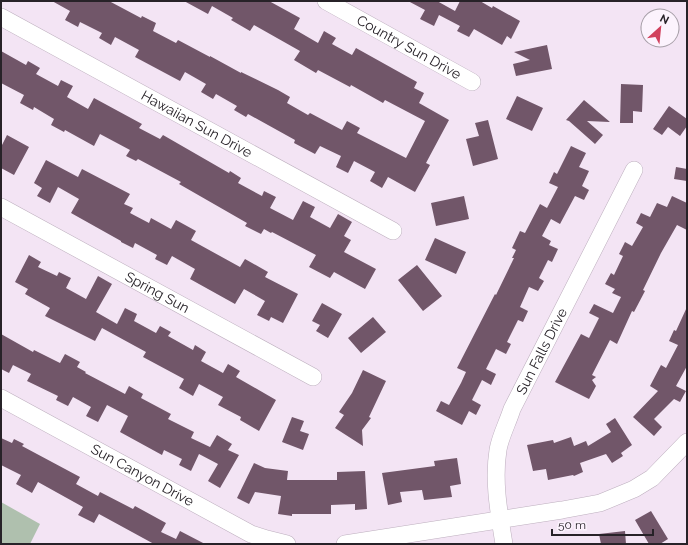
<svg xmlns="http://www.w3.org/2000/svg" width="688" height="545" font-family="Raleway,sans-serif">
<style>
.green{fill:#afc0ae}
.building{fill:#715669}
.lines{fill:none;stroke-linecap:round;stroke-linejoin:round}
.minor-casing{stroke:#bdafbe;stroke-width:18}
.minor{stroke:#fff;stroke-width:17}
.labels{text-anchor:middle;stroke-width:4;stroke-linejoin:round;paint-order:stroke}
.street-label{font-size:14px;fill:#272228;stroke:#fcf3fd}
</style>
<rect width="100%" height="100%" fill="#f3e4f4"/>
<path class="green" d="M1,502L40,524L30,544H1Z"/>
<path class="building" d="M52,1H109L141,18L142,16L156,23L153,31L176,43L178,40L210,57V56L241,73V72L278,90L290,97L287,103L308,115L310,113L342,130L347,121L360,128L357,133L406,158L425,121L385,100L383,103L351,85L350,87L318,70L316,73L294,60L300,51L254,25L250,31L231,20L233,18L212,6L208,14L184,1H269L300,18L294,29L318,43L324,31L336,38L332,44L352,55L356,48L417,82L414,88L424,93L419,103L449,120L426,163L430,165L415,192L388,177L382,188L370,181L375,172L354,161L348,173L336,167L341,156L320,146L315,154L294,143L295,140L248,114L246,117L234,110L237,106L216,94L213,99L201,92L206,84L185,72L180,81L135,57L139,50L115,37L111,45L99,38L102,33L80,22L78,27L65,20L70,11Z
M408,1H437L455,11L460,1H480L492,8L493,6L520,21L511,39L507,36L502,45L474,29L469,37L457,31L460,26L439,15L434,26L420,19L425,10Z
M547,45L552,69L516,76L513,64L530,60L514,52Z
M1,51L26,65L28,61L40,68L36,74L58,86L61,80L73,86L67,97L88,109L94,98L142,124L139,128L160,139L163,135L229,173L230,171L241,178L238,183L262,196L264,191L276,197L270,208L293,220L303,201L315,207L310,217L330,228L338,214L352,222L344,236L351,240L344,252L376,269L365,289L334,272L330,278L309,267L316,255L272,232L271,233L264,229L261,234L245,226L247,223L179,184L181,182L138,159L136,161L126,156L130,150L100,134L94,146L65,130L64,132L51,125L54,119L34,107L33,110L20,103L24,95L1,83Z
M621,84L643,85L642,112L633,111V123H620Z
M517,96L543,108L532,131L506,119Z
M584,100L610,122L587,121L603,135L595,144L569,121L566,120Z
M669,106L687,119V126L680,136L668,127L662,135L653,129Z
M488,120L498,159L473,166L466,139L479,136L475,123Z
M7,135L29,147L14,175L1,168V147Z
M571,146L586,153L579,167L589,171L582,186L589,190L584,200L575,196L560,224L551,219L542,236L551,241L549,245L558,249L552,262L548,260L539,278L544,281L538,291L529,287L520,307L528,311L523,322L518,320L507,342L511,344L506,354L496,349L486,369L496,374L491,385L482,380L472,400L481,405L476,415L469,411L462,425L436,411L441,401L449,405L461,383L466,372L457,368L495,294L496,295L514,258H512L516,250L512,248L520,231L525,233L540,204L547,208L558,187L549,183L554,172L557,174Z
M46,160L78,177L82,169L130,194L124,204L133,208L130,213L149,223L151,218L171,229L176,220L196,231L191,240L240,267L245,259L268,272L265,277L298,294L283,323L271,317L269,321L257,315L265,301L244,289L235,304L190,279L195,269L172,256L167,265L155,259L157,255L135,243L133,248L121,242V241L71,213L79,199L58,187L50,203L37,196L42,188L34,183Z
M676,167L687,169V181L674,179Z
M464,196L469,219L436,226L431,203Z
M672,196L687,203V230L677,225L661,253L643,290L645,291L634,312L632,311L617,344L610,340L592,375L596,377L592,380L596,386L589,399L555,382L581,334L589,338L599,318L589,313L594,304L613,313L621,297L612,293L615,289L605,284L611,273L614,275L623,256L619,254L625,242L632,246L643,227L636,223L641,213L650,217L657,203L667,207Z
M435,238L466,252L456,274L425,260Z
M29,255L41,262L38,267L57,276L59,272L71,278L66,288L86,299L98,276L112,284L96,312L117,324L125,308L137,314L134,321L156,333L160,326L171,332L168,336L193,350L195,345L206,352L201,361L223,373L228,364L240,371L236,377L276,400L259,431L240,420L241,417L218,405L223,397L199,384L193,396L179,388L184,379L143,357L146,352L102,328L95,341L45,316L50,308L25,294L28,289L15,282Z
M417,265L442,296L423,311L398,280Z
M322,303L342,314L328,338L316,331L320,325L312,321Z
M687,307V366L676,386L686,391L680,402L674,399L654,419L662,427L654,436L633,417L658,391L650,386L661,365L666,368L678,345L669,341L674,330L676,331Z
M373,317L386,332L361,353L348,338Z
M1,334L33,352L34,350L60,363L65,354L80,362L77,367L86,372L85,373L125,394L129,386L143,394L141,398L171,414L168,419L194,432L191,438L210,447L217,435L232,444L228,450L239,455L220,488L208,481L218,464L199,454L191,471L179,465L182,459L164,450L162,455L120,432L128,416L107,405L98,422L86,416L91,407L73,397L68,406L56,400L58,396L27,381L31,374L13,365L9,373L1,369Z
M363,370L386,381L369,417L371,418L362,430L363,446L335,428L344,415L339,412L352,393Z
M292,417L304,421L300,431L309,434L303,450L282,442Z
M615,418L632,445L621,453L623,456L612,463L606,454L580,463L583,472L574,476L573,475L548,480L546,469L533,471L527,445L553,440L554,443L571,437L574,446L586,441L588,446L611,432L606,424Z
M1,438L12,443L14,439L24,444L22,446L80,477L76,484L98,496L100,492L133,509L135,506L166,523L161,532L176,539L180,531L205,544H154L99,514L94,523L78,515L83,507L38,482L32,493L16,484L21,475L1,465Z
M457,458L461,484L450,486L452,497L424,500L422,490L400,492L402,502L388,505L382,473L435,466L434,461Z
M254,463L265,468L288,471L287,480H337V472L365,471L367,509L355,510V504L331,505V514H292V516L278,514L281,496L255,492L249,504L237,498Z
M651,511L668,539L660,544H649L635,520Z
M625,531L626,544H601L599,534Z"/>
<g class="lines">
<defs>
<g id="minor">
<path id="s1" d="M326,1L472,82"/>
<path id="s2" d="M1,17L393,231"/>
<path id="s3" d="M1,207L313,377"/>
<path id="s4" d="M1,398L251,534L267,539L287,544"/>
<path d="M345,544L562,510L600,503L634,489L652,478L687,442"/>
<path id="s5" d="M504,544C499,513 493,481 498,450C500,437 508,422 512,409L634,170"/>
</g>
</defs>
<use href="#minor" class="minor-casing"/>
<use href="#minor" class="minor"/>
</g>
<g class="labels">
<g class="street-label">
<text dy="5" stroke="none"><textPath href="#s1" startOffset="95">Country Sun Drive</textPath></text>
<text dy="5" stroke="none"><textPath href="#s2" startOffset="223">Hawaiian Sun Drive</textPath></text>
<text dy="5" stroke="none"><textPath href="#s3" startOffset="178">Spring Sun</textPath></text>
<text dy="5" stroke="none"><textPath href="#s5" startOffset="203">Sun Falls Drive</textPath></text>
<text dy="5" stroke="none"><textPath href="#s4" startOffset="161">Sun Canyon Drive</textPath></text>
</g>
</g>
<rect width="688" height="545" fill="none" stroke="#272228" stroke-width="4"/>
<g transform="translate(660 28) rotate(27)"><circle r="19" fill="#fcf3fd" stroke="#a79fa8"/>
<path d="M0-3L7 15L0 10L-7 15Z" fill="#d1415d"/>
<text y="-6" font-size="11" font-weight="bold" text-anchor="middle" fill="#272228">N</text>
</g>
<path d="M552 529v6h101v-6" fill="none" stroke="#272228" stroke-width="2"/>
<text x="558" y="529" font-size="12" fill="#272228" stroke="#fcf3fd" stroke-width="3" paint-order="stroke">50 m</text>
</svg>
